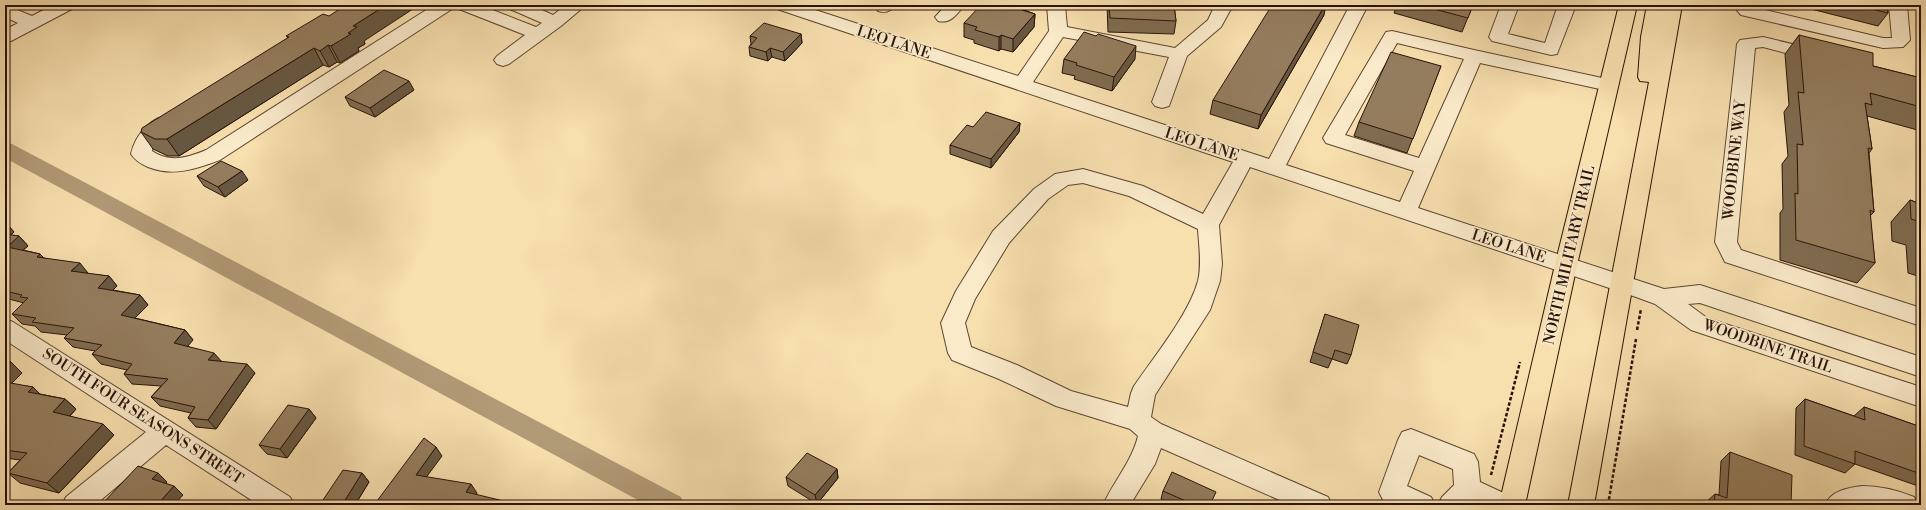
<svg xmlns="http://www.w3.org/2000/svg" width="1926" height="510" font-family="'Libre Bodoni',serif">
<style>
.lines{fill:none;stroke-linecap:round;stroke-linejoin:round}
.canal{fill:#b19a76;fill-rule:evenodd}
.minor-casing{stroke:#5c4632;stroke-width:2}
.major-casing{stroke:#281308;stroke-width:2}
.path{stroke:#281308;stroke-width:2.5;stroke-dasharray:3.5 2;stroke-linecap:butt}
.minor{fill:#faeaca;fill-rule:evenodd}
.major{fill:#f8dfae;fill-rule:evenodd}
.wall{fill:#7f6c51;stroke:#281308}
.shaded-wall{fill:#685842;stroke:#281308}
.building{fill:#947d5e;stroke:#281308}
.labels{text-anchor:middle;stroke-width:3.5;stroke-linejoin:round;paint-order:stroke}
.street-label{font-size:15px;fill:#281308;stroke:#faeaca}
</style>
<rect width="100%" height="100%" fill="#f8dfae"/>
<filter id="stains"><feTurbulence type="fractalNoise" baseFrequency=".005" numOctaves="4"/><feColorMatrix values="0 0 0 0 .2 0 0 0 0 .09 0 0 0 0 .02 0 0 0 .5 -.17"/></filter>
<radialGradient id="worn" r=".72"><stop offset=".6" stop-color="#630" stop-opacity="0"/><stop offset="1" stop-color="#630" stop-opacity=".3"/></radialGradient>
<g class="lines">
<path class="canal" d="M5,142L12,144L681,497L685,505H647L5,158Z"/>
<defs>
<path id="minor" d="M5,5L32,16L53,5H75L72,9L11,41L5,42V30L18,23L5,17Z
M434,5H455L452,9L220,160C196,169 173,177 148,167C141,164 135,160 131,154C135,135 154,111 176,117L179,121C170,135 155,132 152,151C170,163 187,158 206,150Z
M456,5H480L536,27L542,23L510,9L507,5H531L553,15L566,5H586L561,26L509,64L503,66L497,64L494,60L497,56L525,35L459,9Z
M774,5H800L1018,76L1049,31L1047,5H1065L1067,27L1175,48L1208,20L1215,5H1233L1221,27L1187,56L1169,106L1162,108L1155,106L1152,102L1169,57L1063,37L1033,82L1269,159L1350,5H1368L1286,165L1400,202L1414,171L1326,143L1323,138L1386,32L1392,31L1474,50L1616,81L1618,85L1616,89L1609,91L1480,63L1418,208L1664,289L1700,285L1921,357V377L1700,303L1688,304L1707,318L1921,387V407L1691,330L1655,304L1636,297L1250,167L1219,225L1222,264L1220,281L1210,310L1155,395L1151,417L1161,424L1328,497L1332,505H1291L1161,448L1155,464L1130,505H1103C1114,481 1132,461 1138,436L1130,429L1056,406L999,379L952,360L948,353L941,323L956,291L993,231L1034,189L1055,174L1083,169L1143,186L1203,214L1233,162L777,9ZM1397,43L1464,59L1419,158L1345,135ZM1083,183L1129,196L1198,229C1199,246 1202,264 1198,281C1189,314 1154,357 1134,386L1131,393L1128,407L1071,391L1017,365L971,347L965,323L975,299L1009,243L1048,199L1068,185Z
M877,5H895C890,12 886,13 878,11L875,7Z
M946,5H964C957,15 950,24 938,21L935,17Z
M1501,5H1519L1508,34L1545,43L1558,5H1576L1557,54L1551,55L1492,41L1489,37Z
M1735,5H1753V7L1883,38H1892L1889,5H1907L1910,40L1903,47L1883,48L1741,15L1735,8Z
M1763,37L1825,52L1828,56L1825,60L1819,62L1763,47L1755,48L1737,242L1741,250L1921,308V326L1725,262L1715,242L1737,44L1740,40Z
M5,319L13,322L290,497L294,505H259L166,445L95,505H62L66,497L146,432L5,340Z
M1411,429L1474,454L1478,462L1480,482L1512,497L1516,505H1475L1471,503L1469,505H1438L1442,497L1454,485L1453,469L1419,455L1407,486L1431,497L1435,505H1393L1383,500L1379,492L1398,440L1402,432Z
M1862,486C1880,486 1897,490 1914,497L1918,505H1825C1831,491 1847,488 1862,486Z"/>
<path id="major" d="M1619,5H1637L1577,265L1525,505H1499L1555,265Z
M1647,5H1682L1594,505H1568L1649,82L1640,81L1638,77L1641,37Z"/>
</defs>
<use href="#minor" class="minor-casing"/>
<use href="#major" class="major-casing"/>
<path class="path" d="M1637,330L1641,309
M1491,475L1520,362
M1608,505L1636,339"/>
<use href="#minor" class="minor"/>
<use href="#major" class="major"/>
</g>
<path class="wall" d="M1107,5H1174L1176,21L1174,34L1108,32Z
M1397,5H1473L1462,32L1394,13Z
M1811,5H1887L1888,13L1878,26L1811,9Z
M1024,10L1035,14L1034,27L1013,52L1001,49L999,51L974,43V40L964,37V23Z
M1324,15L1258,129L1210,114L1213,100Z
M801,34L802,43L785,61L772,57L768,61L750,56L749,47L751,44L750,36Z
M1799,35L1873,66L1921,78V131L1867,116L1872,149L1869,153L1874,212L1870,216L1875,263L1857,283L1780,260V213L1783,209L1782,164L1788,156L1784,112L1789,105L1785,54Z
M286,36L364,41L365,44L358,48L359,51L340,63L337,62L329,67L323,65L179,156H168L153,149L141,132L288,38Z
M1064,59H1135L1112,91L1074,79L1075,76L1062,73Z
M1441,66L1407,153L1354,136L1359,122Z
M414,90L375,117L350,106L345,97Z
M1020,123L1019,132L991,168L950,154V145L973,127Z
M197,176L248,180L225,197L204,186Z
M1910,200L1921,204V277L1908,273L1906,245L1892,241L1891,222Z
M5,222L14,232L10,235L19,236L28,246L23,250L40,254L44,258L88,273L87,274L109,276L117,286L113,290L140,295L148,305L135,318L185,330L193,340L187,346L221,361L255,373L216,429L196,427L188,418L191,413L160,406L151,397L161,386L132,384L124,374L127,370L101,364L92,354L95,351L73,347L64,338L67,335L41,332L35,326L22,324L12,314L24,303L5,298Z
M1325,314L1351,355L1347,364L1332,359L1328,368L1310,362L1322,324Z
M5,361L11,362L22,373L11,384L33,387L40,394L65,399L76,409L70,416L114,435L59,493L20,483L8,473L20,460L5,458Z
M1805,399L1854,416L1864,407L1921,427V487L1855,464L1845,473L1795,455L1796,408Z
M309,409L316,418L287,458L267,454L259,445Z
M1730,452L1791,505H1706V502L1715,494L1719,495L1721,461Z
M837,469L838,478L817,504L788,486L786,477Z
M362,473L369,482L355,505H323L321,503Z
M1163,491L1213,501L1211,505H1173L1161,499Z"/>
<path class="shaded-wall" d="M386,5H419L364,41L365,44L358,48L359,51L340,63L331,46L348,33L353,26Z
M1325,5H1326L1324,15L1258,129L1261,115Z
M1035,14L1034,27L1013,52V39Z
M801,34L802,43L785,61L783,52Z
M1001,35V49L999,51V37Z
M328,45L337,62L329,67L320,51Z
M1136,46L1135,59L1112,91L1114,77Z
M314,48L323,65L179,156L167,139Z
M770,48L772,57L768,61L766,52Z
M409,81L414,90L375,117L370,108Z
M1020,123L1019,132L991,168V159Z
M242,171L248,180L225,197L218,187Z
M5,222L14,232L5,240Z
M19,236L28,246L16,256L7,247Z
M40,254L49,263L37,257Z
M80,263L88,273L80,281L71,271Z
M109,276L117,286L106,297L98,288Z
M140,295L148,305L129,324L121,315Z
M185,330L193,340L182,353L174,343Z
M214,353L222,362L208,360Z
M11,362L22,373L5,390V368Z
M247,364L255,373L216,429L208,420Z
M33,387L44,398L28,392Z
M65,399L76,409L64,422L53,412Z
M309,409L316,418L287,458L280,449Z
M103,424L114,435L59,493L47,483Z
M436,447L442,456L422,483L416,475Z
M837,469L838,478L817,504L815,495Z
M158,473L167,482L161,488L152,479Z
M362,473L369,482L355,505H342Z
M471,484L477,493L472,501L466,492Z
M174,486L183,495L174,505H157Z
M5,499L12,504L11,505H5Z"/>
<path class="building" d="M346,5H386L353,26L357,27L348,33L351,34L331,46L328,45L320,51L314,48L167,139H155L141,132L142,128L289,37L286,36L323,14L329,16Z
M981,5H1018L1024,7L1022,10L1035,14L1013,39L1001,35L999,37L975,30L977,27L964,23Z
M1109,5H1174L1176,21L1110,18Z
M1272,5H1325L1261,115L1213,100Z
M1419,5H1473L1468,18Z
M1855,5H1887L1888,13Z
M764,23L801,34L783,52L770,48L766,52L749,47L757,38L750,36Z
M1084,32L1096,36L1098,34L1136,46L1114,77L1076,65L1077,63L1064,59Z
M1799,35L1873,53V66L1921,78V107L1870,93L1872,105L1865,103L1872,149L1868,148L1874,212L1870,210L1875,263L1796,240L1795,193L1798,194L1797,144L1803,145L1798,92L1804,93Z
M1391,52L1441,66L1413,139L1359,122Z
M384,70L409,81L370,108L345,97Z
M986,112L1020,123L991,159L950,145L967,125L973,127Z
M221,161L242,171L218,187L197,176Z
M1910,200L1921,204V222L1911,219Z
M5,234L19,236L7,247L40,254L37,257L80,263L71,271L109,276L98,288L140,295L121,315L185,330L174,343L214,353L208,360L247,364L208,420L188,418L195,407L151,397L168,379L124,374L132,364L92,354L102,345L64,338L74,328L32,322L36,318L12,314L28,298L20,297L22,295L5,291Z
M1325,314L1359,325L1351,355L1335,350L1332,359L1313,352Z
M5,361L11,362L5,368Z
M5,382L33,387L28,392L65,399L53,412L103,424L47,483L8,473L27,453L5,450Z
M1805,399L1865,420L1864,407L1921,427V474L1855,451V464L1804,446Z
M288,405L309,409L280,449L259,445Z
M424,438L436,447L416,475L471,484L466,492L508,502L506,505H374Z
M1730,452L1792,475L1791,505H1714L1715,494L1727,498Z
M807,453L837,469L815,495L786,477Z
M138,466L158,473L152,479L174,486L157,505H101Z
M343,470L362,473L342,505H335L321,503Z
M1172,472L1216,492L1210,505H1195L1163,491Z"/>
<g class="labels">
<g class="street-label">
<text transform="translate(894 42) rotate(18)" y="5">LEO LANE</text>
<text transform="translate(1202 144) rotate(18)" y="5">LEO LANE</text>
<text transform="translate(1734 160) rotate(-84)" y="5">WOODBINE WAY</text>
<text transform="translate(1509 246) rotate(18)" y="5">LEO LANE</text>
<text transform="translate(1569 255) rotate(-77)" y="5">NORTH MILITARY TRAIL</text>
<text transform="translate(1768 346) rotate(19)" y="5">WOODBINE TRAIL</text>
<text transform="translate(143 416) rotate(33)" y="5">SOUTH FOUR SEASONS STREET</text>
</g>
</g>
<rect width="1926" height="510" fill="none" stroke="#f8dfae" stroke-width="20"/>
<rect x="6" y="6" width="1914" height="498" fill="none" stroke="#281308" stroke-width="2"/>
<rect x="10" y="10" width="1906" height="490" fill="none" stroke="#281308"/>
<rect width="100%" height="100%" filter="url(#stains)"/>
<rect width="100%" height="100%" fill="url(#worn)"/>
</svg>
